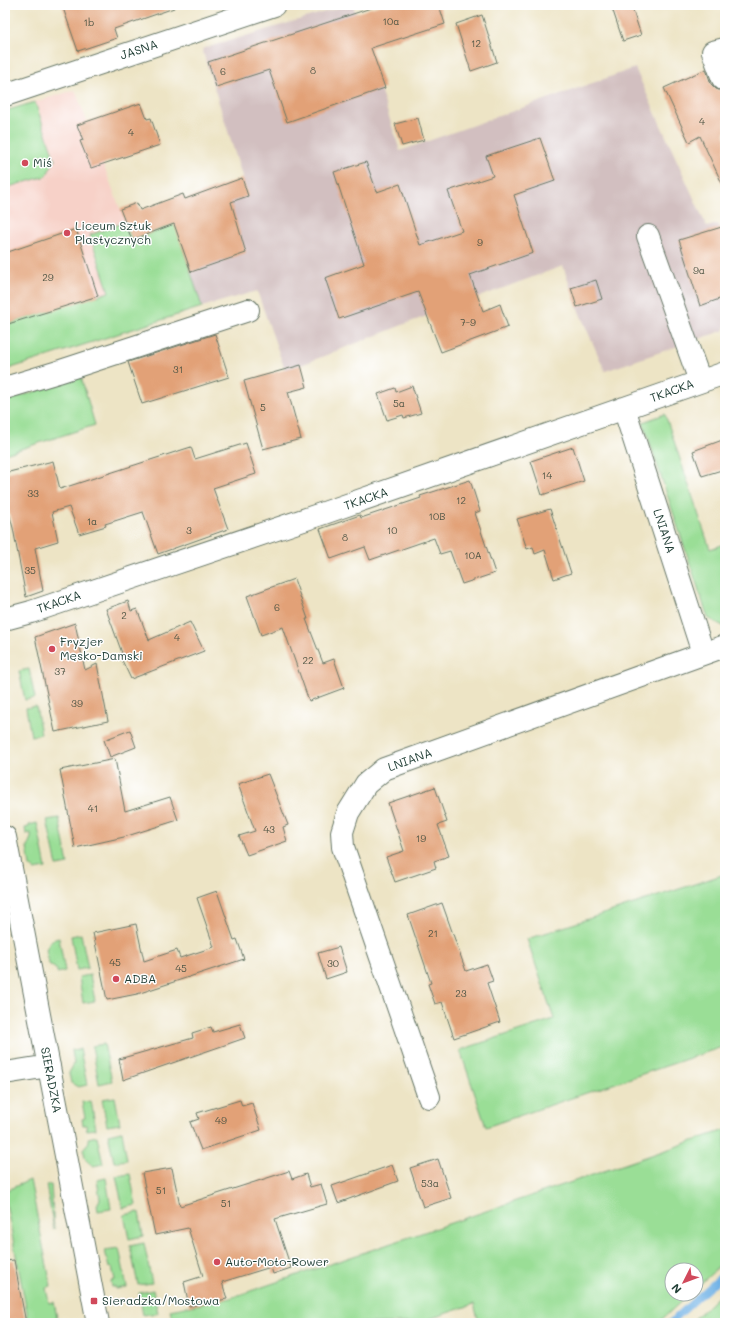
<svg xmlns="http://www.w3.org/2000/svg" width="730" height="1328" font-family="Mali,sans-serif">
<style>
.built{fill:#f7d1c8}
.industrial{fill:#d2bfc0}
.green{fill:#9ade96;stroke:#5c8e65}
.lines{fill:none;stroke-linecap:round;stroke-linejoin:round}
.stream{stroke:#72b3e6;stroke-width:7}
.building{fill:#e2a177}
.minor-casing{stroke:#677767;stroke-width:24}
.minor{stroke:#fff;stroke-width:22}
.poi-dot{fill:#d1495b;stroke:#fff;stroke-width:1.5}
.labels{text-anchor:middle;stroke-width:3;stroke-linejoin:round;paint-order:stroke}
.number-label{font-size:10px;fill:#505645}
.street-label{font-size:12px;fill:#1f3d34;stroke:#fff}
.poi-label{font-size:12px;fill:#1f3d34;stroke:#fff;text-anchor:start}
</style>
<rect width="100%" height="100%" fill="#fff"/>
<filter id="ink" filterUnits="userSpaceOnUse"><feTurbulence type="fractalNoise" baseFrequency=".025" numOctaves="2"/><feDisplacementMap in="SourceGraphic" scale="8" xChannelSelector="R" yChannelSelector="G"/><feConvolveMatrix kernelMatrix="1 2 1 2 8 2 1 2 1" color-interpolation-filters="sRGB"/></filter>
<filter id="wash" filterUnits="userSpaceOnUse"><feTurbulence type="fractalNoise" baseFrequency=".012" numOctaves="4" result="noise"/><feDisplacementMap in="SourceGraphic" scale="16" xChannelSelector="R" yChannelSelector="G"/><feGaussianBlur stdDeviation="0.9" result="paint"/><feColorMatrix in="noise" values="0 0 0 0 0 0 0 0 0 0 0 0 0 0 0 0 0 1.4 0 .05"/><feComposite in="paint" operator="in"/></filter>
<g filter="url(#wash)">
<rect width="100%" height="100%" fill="#ede4c5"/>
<path class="built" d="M75,90L132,240L175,224L202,307L5,370V111Z"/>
<path class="industrial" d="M348,5H353L400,151L635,68L707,227L718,224L725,244V330L605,371L577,307L563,266L405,324L301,365L285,370L257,291L202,307L175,224L248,195L202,49Z"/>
<path class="green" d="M35,102L55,160L46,176L5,188V111Z
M125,222L132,240L175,224L202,307L5,370V325L109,292L90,235Z
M81,377L95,425L5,454V401Z
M665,414L710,549L725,544V627L708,618L643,422Z
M29,669L35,698L25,700L19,671Z
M36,706L41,734L31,736L26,708Z
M59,818L68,864L57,866L47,820Z
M37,823L46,868L35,870L30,866L27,847L31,838V833L26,834L25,828L29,827V825Z
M725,874V1046L486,1127L460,1050L554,1019L527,939Z
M81,934L88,968L77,970L71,936Z
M59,938L65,971L57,973V970L49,964L46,949L52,940Z
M90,975L95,1001L83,1003L79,977Z
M104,1044L112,1081L99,1084L92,1046Z
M80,1049L87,1085L78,1087L71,1083L69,1073L74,1064L72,1050Z
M115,1097L120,1124L107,1126L102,1099Z
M91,1101L96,1129L87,1130L86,1125H83L82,1119L85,1118L82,1102Z
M725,1130V1261L696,1288V1270H672V1294H689L658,1323H479L474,1304L417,1323H173L170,1310L227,1299Z
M122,1131L127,1160L114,1162L108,1134Z
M97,1136L103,1164L93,1166L86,1160L83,1149L89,1142L88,1138Z
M130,1174L136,1205L123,1208L116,1176Z
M106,1178L111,1209L98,1211L97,1205L100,1199L97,1180Z
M30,1180L51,1286L46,1288L49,1303L54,1302L58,1323H29L6,1203H5V1191Z
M46,1185H51L54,1229Z
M139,1212L143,1236L129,1239L124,1215Z
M144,1243L152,1283L138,1285L130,1246Z
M119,1248L127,1287L116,1289V1287H112L111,1281L115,1280L112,1267L109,1268L105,1250Z
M153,1290L158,1313L143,1315L139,1293Z
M725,1290V1323H690Z"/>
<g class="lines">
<path class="stream" d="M670,1323L725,1273"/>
</g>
<g id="blocks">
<path class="building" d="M62,5H174V8L114,29L117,38L78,51Z
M380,5H439L445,24L371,48L385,88L287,122L269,70L216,87L208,62Z
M611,5H631L641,35L623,41Z
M482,15L497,62L471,71L456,24Z
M706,69L711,84L716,89L722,91L725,97V190L700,136L689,142L664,88Z
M141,103L147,119L151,118L160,145L91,168L80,141L83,140L77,125Z
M418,118L424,140L402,146L395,124Z
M540,138L555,181L514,195L533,253L470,275L483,311L500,304L508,327L441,352L418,292L339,319L325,278L364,264L334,172L366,162L377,192L400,184L420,245L462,231L448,191L493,176L486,156Z
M242,178L248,196L231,202L246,253L191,272L174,224L132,240L120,209L137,203L140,210L183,194L185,199Z
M725,226V297L700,306L679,240Z
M76,229L98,296L5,325V253Z
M596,280L602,299L577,307L571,288Z
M215,334L229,377L142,404L128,362Z
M301,365L307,387L288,392L301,439L263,449L244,381Z
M412,386L421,413L404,418L403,415L387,420L378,394L395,388L396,392Z
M725,439V469L702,476L693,451Z
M246,443L256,474L213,488L228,529L158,554L143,512L105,524L106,526L79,534L69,507L52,512L58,541L35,548L43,591L26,597L13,528L5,498V473L53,461L60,489L191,447L195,459Z
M573,447L584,481L542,495L531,461Z
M470,480L480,511L475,513L495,573L462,584L450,551L440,554L434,538L370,560L365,547L331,559L320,529L360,515L361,518L421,498L420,496Z
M550,509L571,573L554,579L545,550L535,554L533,547L527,549L517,519Z
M294,579L308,619H306L323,663L334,659L344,688L309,701L283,627L261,635L247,596Z
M128,601L131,611L137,609L149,640L190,622L204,651L131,679L119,654L122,653L106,609Z
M75,623L85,670L97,664L108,721L55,732L35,637Z
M130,730L136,747L110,757L104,740Z
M115,759L125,811L170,797L178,820L124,837L75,848L60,770Z
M268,774L288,825L283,827L287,841L247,855L239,836L255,831L238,784Z
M435,787L447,822L438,825L449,856L434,861L436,868L395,882L386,857L404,851L388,803Z
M217,891L234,940L237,939L244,959L137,994L107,1000L93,933L136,924L144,961L177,950L180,958L214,947L197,898Z
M442,903L466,971L487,964L493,981L487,983L500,1022L454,1038L442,1002L435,1004L428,984L431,983L408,915Z
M339,947L347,972L326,979L318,953Z
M240,1024L245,1038L123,1080L119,1059L193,1038L192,1033L211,1027L213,1032Z
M240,1100L242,1106L252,1103L261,1130L201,1150L190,1122L199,1119L197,1113Z
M438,1159L451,1198L423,1207L410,1168Z
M392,1165L398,1181L338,1203L332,1186Z
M172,1168L180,1206L289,1171L292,1179L306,1174L310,1187L321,1184L327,1204L275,1219L291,1268L273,1274L271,1267L222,1282L227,1299L189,1306L184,1282L203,1276L188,1228L155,1235L142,1173Z
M14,1260L26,1323H5V1261Z"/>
</g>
</g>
<g filter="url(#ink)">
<use href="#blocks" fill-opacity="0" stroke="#677767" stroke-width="1"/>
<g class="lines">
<defs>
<path id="minor" d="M725,49L713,52L723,79L725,78
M5,95L274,5
M648,236L700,381
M5,388L58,372L248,310
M624,408L703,653
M5,619L31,612L324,513L725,373
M5,837L98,1323
M5,1073L49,1066
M429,1097L343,847L342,832L348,813L366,784L384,769L725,646"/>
</defs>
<use href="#minor" class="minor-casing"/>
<use href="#minor" class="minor"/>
</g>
</g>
<g class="poi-dot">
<circle cx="25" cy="163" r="4"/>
<circle cx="67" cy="233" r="4"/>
<circle cx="52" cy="649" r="4"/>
<circle cx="116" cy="979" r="4"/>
<circle cx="217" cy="1262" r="4"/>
<rect x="90" y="1297" width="8" height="8" rx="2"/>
</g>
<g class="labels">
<g class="number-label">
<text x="391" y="25">10a</text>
<text x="89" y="26">1b</text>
<text x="476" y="47">12</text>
<text x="313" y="74">8</text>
<text x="223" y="75">6</text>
<text x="702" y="125">4</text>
<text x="131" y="136">4</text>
<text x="480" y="246">9</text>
<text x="699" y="274">9a</text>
<text x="48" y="281">29</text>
<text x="468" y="326">7-9</text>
<text x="178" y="373">31</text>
<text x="399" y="407">5a</text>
<text x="263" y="411">5</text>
<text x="547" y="479">14</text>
<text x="33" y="497">33</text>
<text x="461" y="504">12</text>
<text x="437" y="520">10B</text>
<text x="92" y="525">1a</text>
<text x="189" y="534">3</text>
<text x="392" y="534">10</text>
<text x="345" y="541">8</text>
<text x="473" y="559">10A</text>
<text x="30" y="574">35</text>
<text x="277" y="611">6</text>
<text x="124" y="619">2</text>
<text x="177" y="641">4</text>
<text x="308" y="664">22</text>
<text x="60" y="675">37</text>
<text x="77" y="707">39</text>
<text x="93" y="812">41</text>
<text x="269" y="833">43</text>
<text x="421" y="842">19</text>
<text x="433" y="937">21</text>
<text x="115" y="966">45</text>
<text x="333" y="967">30</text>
<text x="181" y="972">45</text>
<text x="461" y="997">23</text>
<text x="221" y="1124">49</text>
<text x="430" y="1187">53a</text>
<text x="161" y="1194">51</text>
<text x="226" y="1207">51</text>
</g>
<g class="street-label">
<text transform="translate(139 50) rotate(-18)" y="4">JASNA</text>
<text transform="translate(672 391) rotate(-20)" y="4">TKACKA</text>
<text transform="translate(366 499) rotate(-19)" y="4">TKACKA</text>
<text transform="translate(664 531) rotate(72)" y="4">LNIANA</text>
<text transform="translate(59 602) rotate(-19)" y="4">TKACKA</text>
<text transform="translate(410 760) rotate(-20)" y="4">LNIANA</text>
<text transform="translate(51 1080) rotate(79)" y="4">SIERADZKA</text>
</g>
<g class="poi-label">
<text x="33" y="167">Miś</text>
<text x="75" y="230">Liceum Sztuk<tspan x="75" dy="14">Plastycznych</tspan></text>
<text x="60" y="646">Fryzjer<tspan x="60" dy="14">Męsko-Damski</tspan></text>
<text x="124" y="983">ADBA</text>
<text x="225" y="1266">Auto-Moto-Rower</text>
<text x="102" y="1305">Sieradzka/Mostowa</text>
</g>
</g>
<rect width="730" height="1328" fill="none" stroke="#fff" stroke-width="20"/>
<g transform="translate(684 1282) rotate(228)"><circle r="19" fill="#ffffff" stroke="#a5b1ae"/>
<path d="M0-3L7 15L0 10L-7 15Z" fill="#d1495b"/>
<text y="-6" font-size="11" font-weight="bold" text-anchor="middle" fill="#1f3d34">N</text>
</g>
</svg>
